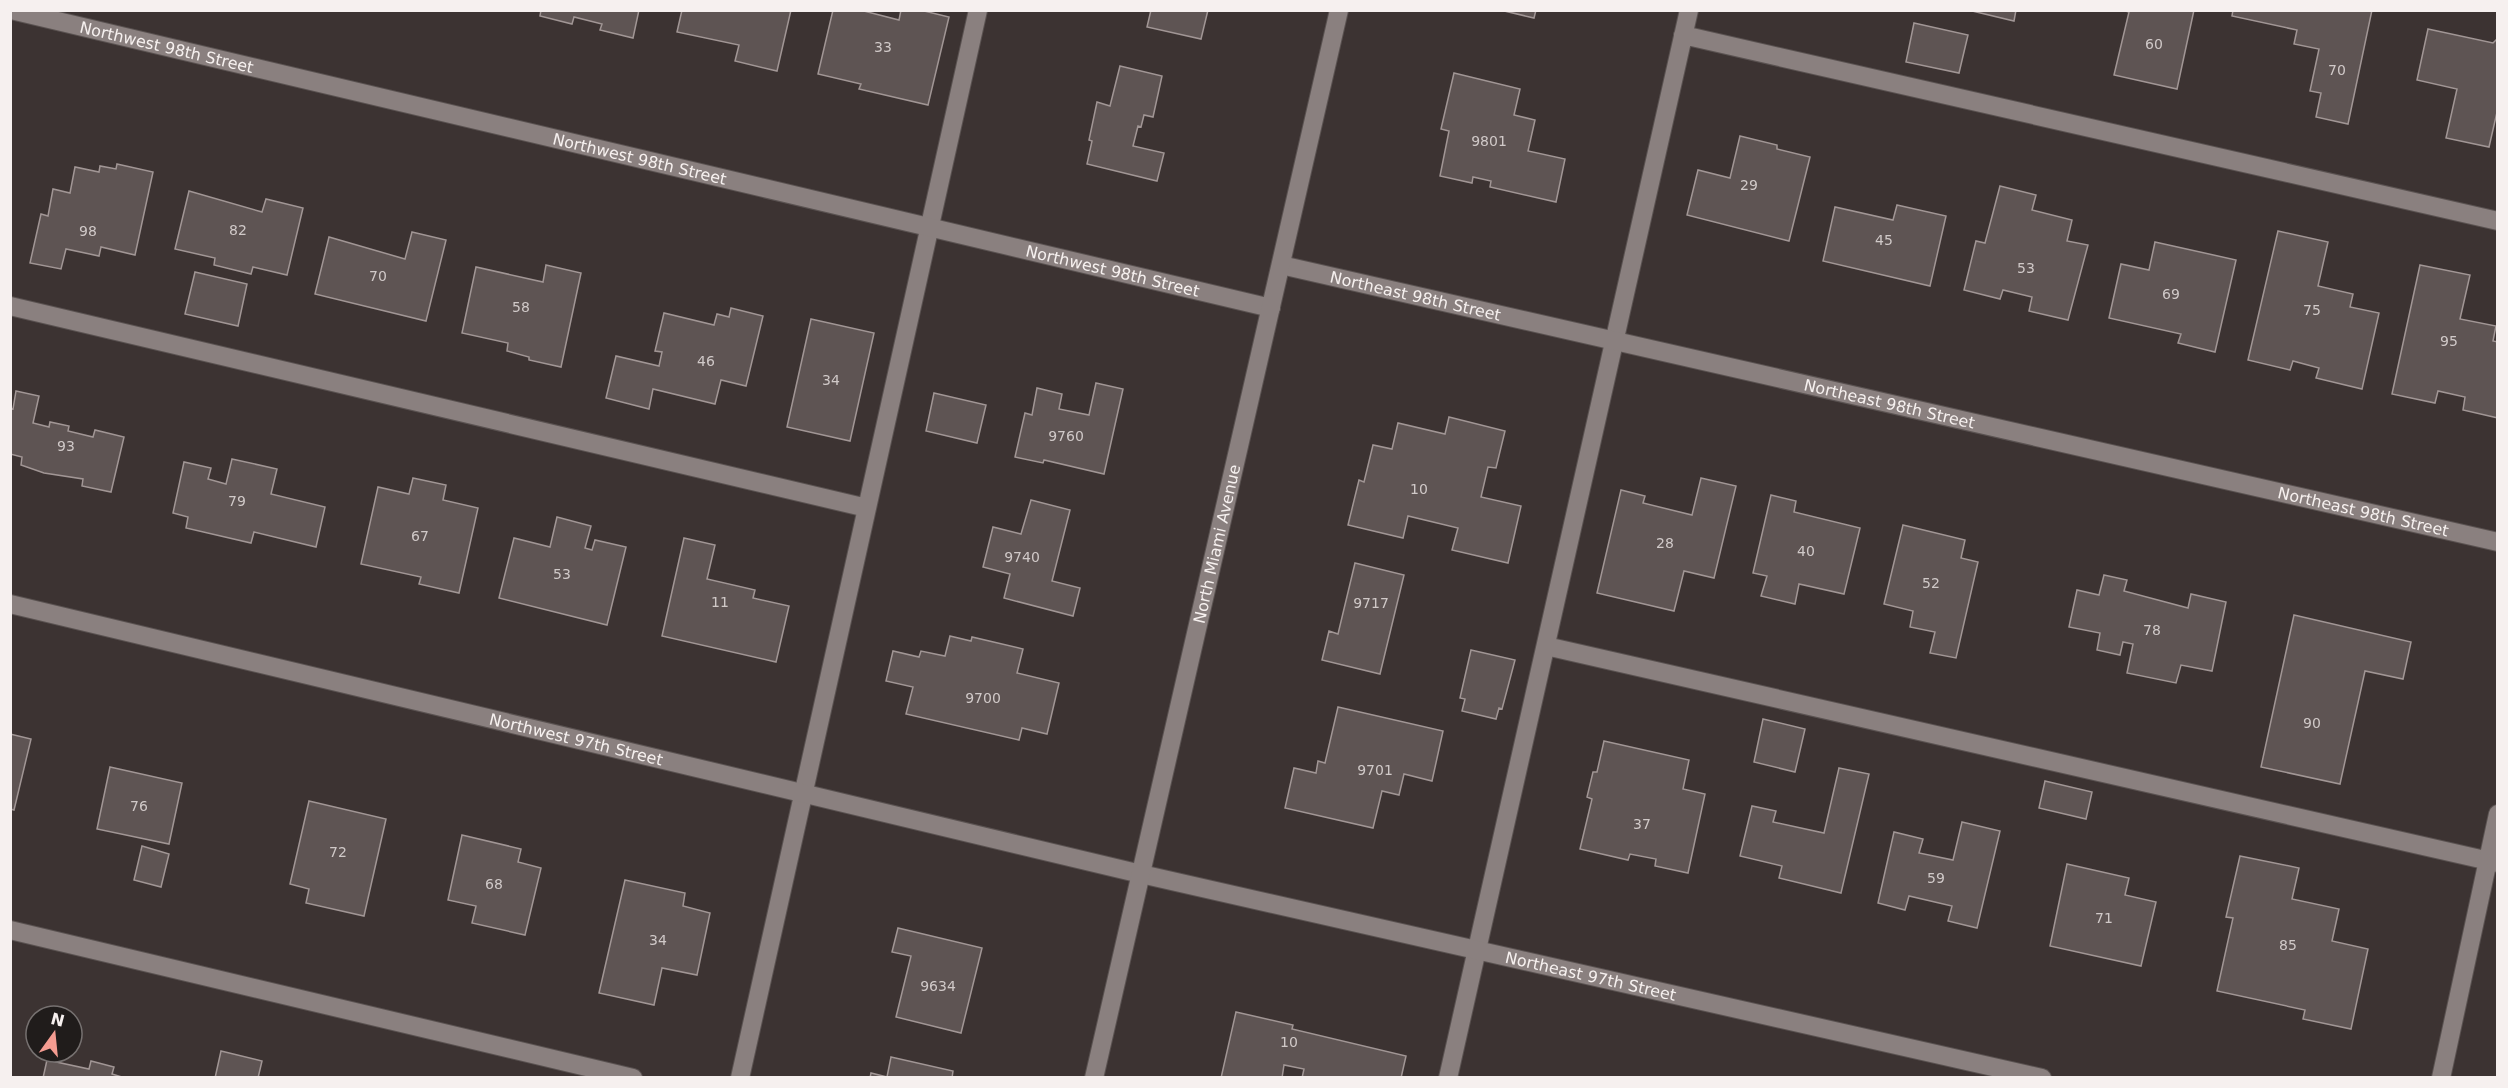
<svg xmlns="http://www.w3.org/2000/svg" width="2508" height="1088" font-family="'DejaVu Sans',sans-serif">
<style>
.building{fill:#5e5453;stroke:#a19695;stroke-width:1.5}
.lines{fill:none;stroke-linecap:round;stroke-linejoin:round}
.lane-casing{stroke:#5a5251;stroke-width:20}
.street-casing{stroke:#5a5251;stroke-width:20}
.secondary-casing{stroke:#5a5251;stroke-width:20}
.lane{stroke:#8a807f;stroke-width:18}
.street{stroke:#8a807f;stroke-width:18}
.secondary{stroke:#8a807f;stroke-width:18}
.labels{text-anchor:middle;stroke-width:5;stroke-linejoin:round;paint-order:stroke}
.number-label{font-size:14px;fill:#d0c9c8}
.street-label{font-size:16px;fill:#f6f0ef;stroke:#201c1b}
</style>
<rect width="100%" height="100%" fill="#3c3332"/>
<path class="building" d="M541,10H639L633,38L600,30L602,24L574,17L572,24L540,16Z
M682,10H791L777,71L735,61L739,45L677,32Z
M833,10H860L899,20L901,10H920L949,17L928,105L859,89L861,84L818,74Z
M1151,10H1208L1201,39L1147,27Z
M1500,10H1536L1534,18Z
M1968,10H2016L2014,21Z
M2194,10L2177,89L2114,75L2129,12L2122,10Z
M2233,10H2372L2348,124L2316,117L2321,93L2310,91L2319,49L2294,44L2297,30L2232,16Z
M1914,23L1968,35L1959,73L1906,62Z
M2428,29L2493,43L2498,38V108L2489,147L2446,138L2457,89L2417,80Z
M1120,66L1162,76L1153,117L1144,115L1141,127L1138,126L1133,146L1164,153L1157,181L1087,164L1092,141L1089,140L1097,102L1110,106Z
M1454,73L1520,89L1514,115L1535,120L1528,151L1565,159L1556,202L1490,187L1491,181L1473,177L1472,183L1440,176L1449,131L1441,129Z
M1740,136L1777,145V149L1810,157L1789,241L1687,215L1698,170L1730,178Z
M117,164L153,172L135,255L101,247L99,256L66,249L61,269L30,263L41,214L48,216L53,189L70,193L75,167L99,172L100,166L116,169Z
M2000,186L2036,195L2032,210L2072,220L2067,241L2088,245L2068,320L2029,311L2032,297L2003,290L2000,299L1964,290L1976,241L1985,243Z
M189,191L262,212L266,199L303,208L287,275L253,267L251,274L214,265L215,258L175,249Z
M1897,205L1946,216L1930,286L1823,261L1835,207L1893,220Z
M2278,231L2328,242L2318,286L2353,294L2350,307L2379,313L2362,389L2316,378L2319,368L2293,361L2290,370L2248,360Z
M412,232L446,240L426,321L315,294L329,237L405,259Z
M2155,242L2236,260L2215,352L2178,343L2181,334L2109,318L2121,264L2149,270Z
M546,265L581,273L561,367L529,360V357L507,351L508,343L462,333L476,267L543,282Z
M2420,265L2470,275L2460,319L2496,326L2493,341L2498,342V418L2463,410L2465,397L2438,391L2435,403L2392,394Z
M195,272L247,284L238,326L185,314Z
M731,308L763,316L746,386L721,380L715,404L653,389L649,409L606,398L616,356L659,366L662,352L655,351L664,313L714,325L717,314L729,317Z
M811,319L874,333L850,441L787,427Z
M1096,383L1123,389L1104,474L1044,460L1043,463L1015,457L1025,413L1032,415L1037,388L1062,394L1059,409L1089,415Z
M16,391L39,396L33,423L49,427L50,422L69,426L68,431L93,437L95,430L124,437L111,492L82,486L83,479L44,473L21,465L22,457L10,454V408L13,409Z
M934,393L986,405L977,443L926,431Z
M1449,417L1505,431L1496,468L1488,467L1481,497L1521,506L1508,563L1452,550L1458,528L1408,516L1403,538L1348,525L1359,480L1364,482L1373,445L1392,449L1398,423L1445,434Z
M232,459L277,469L271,494L325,507L316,547L254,532L251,543L186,528L188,517L173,513L184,462L211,468L208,479L226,484Z
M413,478L446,485L443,500L478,508L459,593L419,584L421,577L361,564L378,487L409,494Z
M1701,478L1736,486L1714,578L1684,571L1674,611L1597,593L1621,490L1645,496L1643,503L1692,515Z
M1771,495L1796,501L1794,512L1860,528L1844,594L1799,584L1795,604L1761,596L1767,576L1753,573Z
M1031,500L1070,510L1052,581L1080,588L1073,616L1004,598L1010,574L983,567L993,527L1021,534Z
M557,517L591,526L585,548L592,550L595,540L626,547L607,625L499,598L514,538L550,547Z
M1903,525L1965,540L1961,558L1978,562L1956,658L1930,653L1935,632L1910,627L1913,611L1884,604Z
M684,538L715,545L707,579L755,590L753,598L789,606L776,662L662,636Z
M1355,563L1404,575L1380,674L1322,660L1329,631L1338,634Z
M2104,575L2127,580L2124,591L2188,608L2191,594L2226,602L2212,671L2181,665L2176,683L2127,673L2133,644L2123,642L2120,655L2097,650L2100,633L2069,627L2077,590L2099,595Z
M2294,615L2411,642L2403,679L2365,671L2340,784L2261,767Z
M950,636L971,641L972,637L1023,649L1017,673L1059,683L1047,734L1022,728L1019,740L906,714L913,687L886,681L893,651L919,657L921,651L945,656Z
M1471,650L1515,660L1502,709L1499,708L1496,719L1462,711L1465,699L1460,698Z
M1338,707L1443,731L1432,781L1404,774L1399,795L1382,791L1373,828L1285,808L1294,768L1316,773L1318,761L1325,763Z
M1763,719L1805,729L1795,772L1754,762Z
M10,734L31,739L14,810L10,809Z
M1604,741L1689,760L1683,789L1705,794L1688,873L1655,866L1656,859L1630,854L1628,860L1580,849L1592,799L1587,797L1593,772H1597Z
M110,767L182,783L169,844L97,829Z
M1839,768L1869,774L1841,893L1779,878L1782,866L1740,856L1752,806L1776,811L1773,822L1824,833Z
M2045,781L2092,792L2086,819L2039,808Z
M309,801L386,819L364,916L306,903L309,889L290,884Z
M1962,822L2000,831L1977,928L1948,921L1952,906L1909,896L1905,910L1878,903L1894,832L1923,839L1919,853L1953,860Z
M462,835L521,849L518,862L541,868L525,935L472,923L476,906L448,900Z
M142,846L169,854L161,887L134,880Z
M2240,856L2299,868L2292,899L2339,909L2332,941L2368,949L2351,1029L2303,1019L2305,1010L2217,991L2233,918L2226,917Z
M2067,864L2129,878L2125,895L2156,902L2141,966L2050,946Z
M625,880L685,893L683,906L710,913L697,975L662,968L654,1005L599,993Z
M898,928L982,948L961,1033L896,1017L911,956L892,952Z
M1236,1012L1293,1025L1292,1029L1406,1056L1401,1078H1302L1304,1069L1284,1065L1282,1078H1221Z
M221,1051L262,1061L258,1078H215Z
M891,1057L953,1071L952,1078H870L871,1073L887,1077Z
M47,1060L89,1069L91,1061L114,1067L112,1074L125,1078H43Z"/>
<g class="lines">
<defs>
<path id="lane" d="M1683,35L2498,221
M10,306L867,508
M1546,646L2498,863
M10,930L633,1078
M740,1078L978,10
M1448,1078L1689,10"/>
<g id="street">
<path id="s1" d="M11,10L1271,308"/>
<path id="s2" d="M1281,265L2498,542"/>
<path id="s3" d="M10,604L1141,874L2042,1078"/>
<path d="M2441,1078L2498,814"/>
</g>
<g id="secondary">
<path id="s4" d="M1094,1078L1339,10"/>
</g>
</defs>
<use href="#lane" class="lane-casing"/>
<use href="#street" class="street-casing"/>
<use href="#secondary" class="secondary-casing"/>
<use href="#lane" class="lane"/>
<use href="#street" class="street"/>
<use href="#secondary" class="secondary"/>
</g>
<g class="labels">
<g class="number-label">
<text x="2154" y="49">60</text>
<text x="883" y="52">33</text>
<text x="2337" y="75">70</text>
<text x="1489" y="146">9801</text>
<text x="1749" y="190">29</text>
<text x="238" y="235">82</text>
<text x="88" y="236">98</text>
<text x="1884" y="245">45</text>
<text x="2026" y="273">53</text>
<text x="378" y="281">70</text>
<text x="2171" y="299">69</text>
<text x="521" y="312">58</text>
<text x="2312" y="315">75</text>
<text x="2449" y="346">95</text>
<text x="706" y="366">46</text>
<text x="831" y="385">34</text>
<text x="1066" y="441">9760</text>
<text x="66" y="451">93</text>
<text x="1419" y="494">10</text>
<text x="237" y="506">79</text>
<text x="420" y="541">67</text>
<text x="1665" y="548">28</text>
<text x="1806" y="556">40</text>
<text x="1022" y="562">9740</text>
<text x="562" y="579">53</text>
<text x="1931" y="588">52</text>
<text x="720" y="607">11</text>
<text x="1371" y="608">9717</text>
<text x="2152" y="635">78</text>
<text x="983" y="703">9700</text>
<text x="2312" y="728">90</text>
<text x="1375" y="775">9701</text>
<text x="139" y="811">76</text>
<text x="1642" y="829">37</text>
<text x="338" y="857">72</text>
<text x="1936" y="883">59</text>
<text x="494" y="889">68</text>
<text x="2104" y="923">71</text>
<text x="658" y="945">34</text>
<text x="2288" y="950">85</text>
<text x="938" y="991">9634</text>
<text x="1289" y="1047">10</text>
</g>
<g class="street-label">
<text dy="6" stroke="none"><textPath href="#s1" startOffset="160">Northwest 98th Street</textPath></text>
<text dy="6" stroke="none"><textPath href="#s1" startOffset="646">Northwest 98th Street</textPath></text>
<text dy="6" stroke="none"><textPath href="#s1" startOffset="1132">Northwest 98th Street</textPath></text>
<text dy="6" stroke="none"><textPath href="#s2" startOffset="138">Northeast 98th Street</textPath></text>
<text dy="6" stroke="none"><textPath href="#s2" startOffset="624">Northeast 98th Street</textPath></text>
<text dy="6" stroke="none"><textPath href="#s2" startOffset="1110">Northeast 98th Street</textPath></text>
<text dy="6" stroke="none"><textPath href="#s4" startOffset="548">North Miami Avenue</textPath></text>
<text dy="6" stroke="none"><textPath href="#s3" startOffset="582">Northwest 97th Street</textPath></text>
<text dy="6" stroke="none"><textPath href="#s3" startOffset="1624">Northeast 97th Street</textPath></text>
</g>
</g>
<rect width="2508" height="1088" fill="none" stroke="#f6f0ef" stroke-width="24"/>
<g transform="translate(54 1034) rotate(15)"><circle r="28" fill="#201c1b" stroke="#767170" stroke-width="1.5"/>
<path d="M0-4.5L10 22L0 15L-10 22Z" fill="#f59c91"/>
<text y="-9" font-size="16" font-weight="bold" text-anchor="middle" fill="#f6f0ef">N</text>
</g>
</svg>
